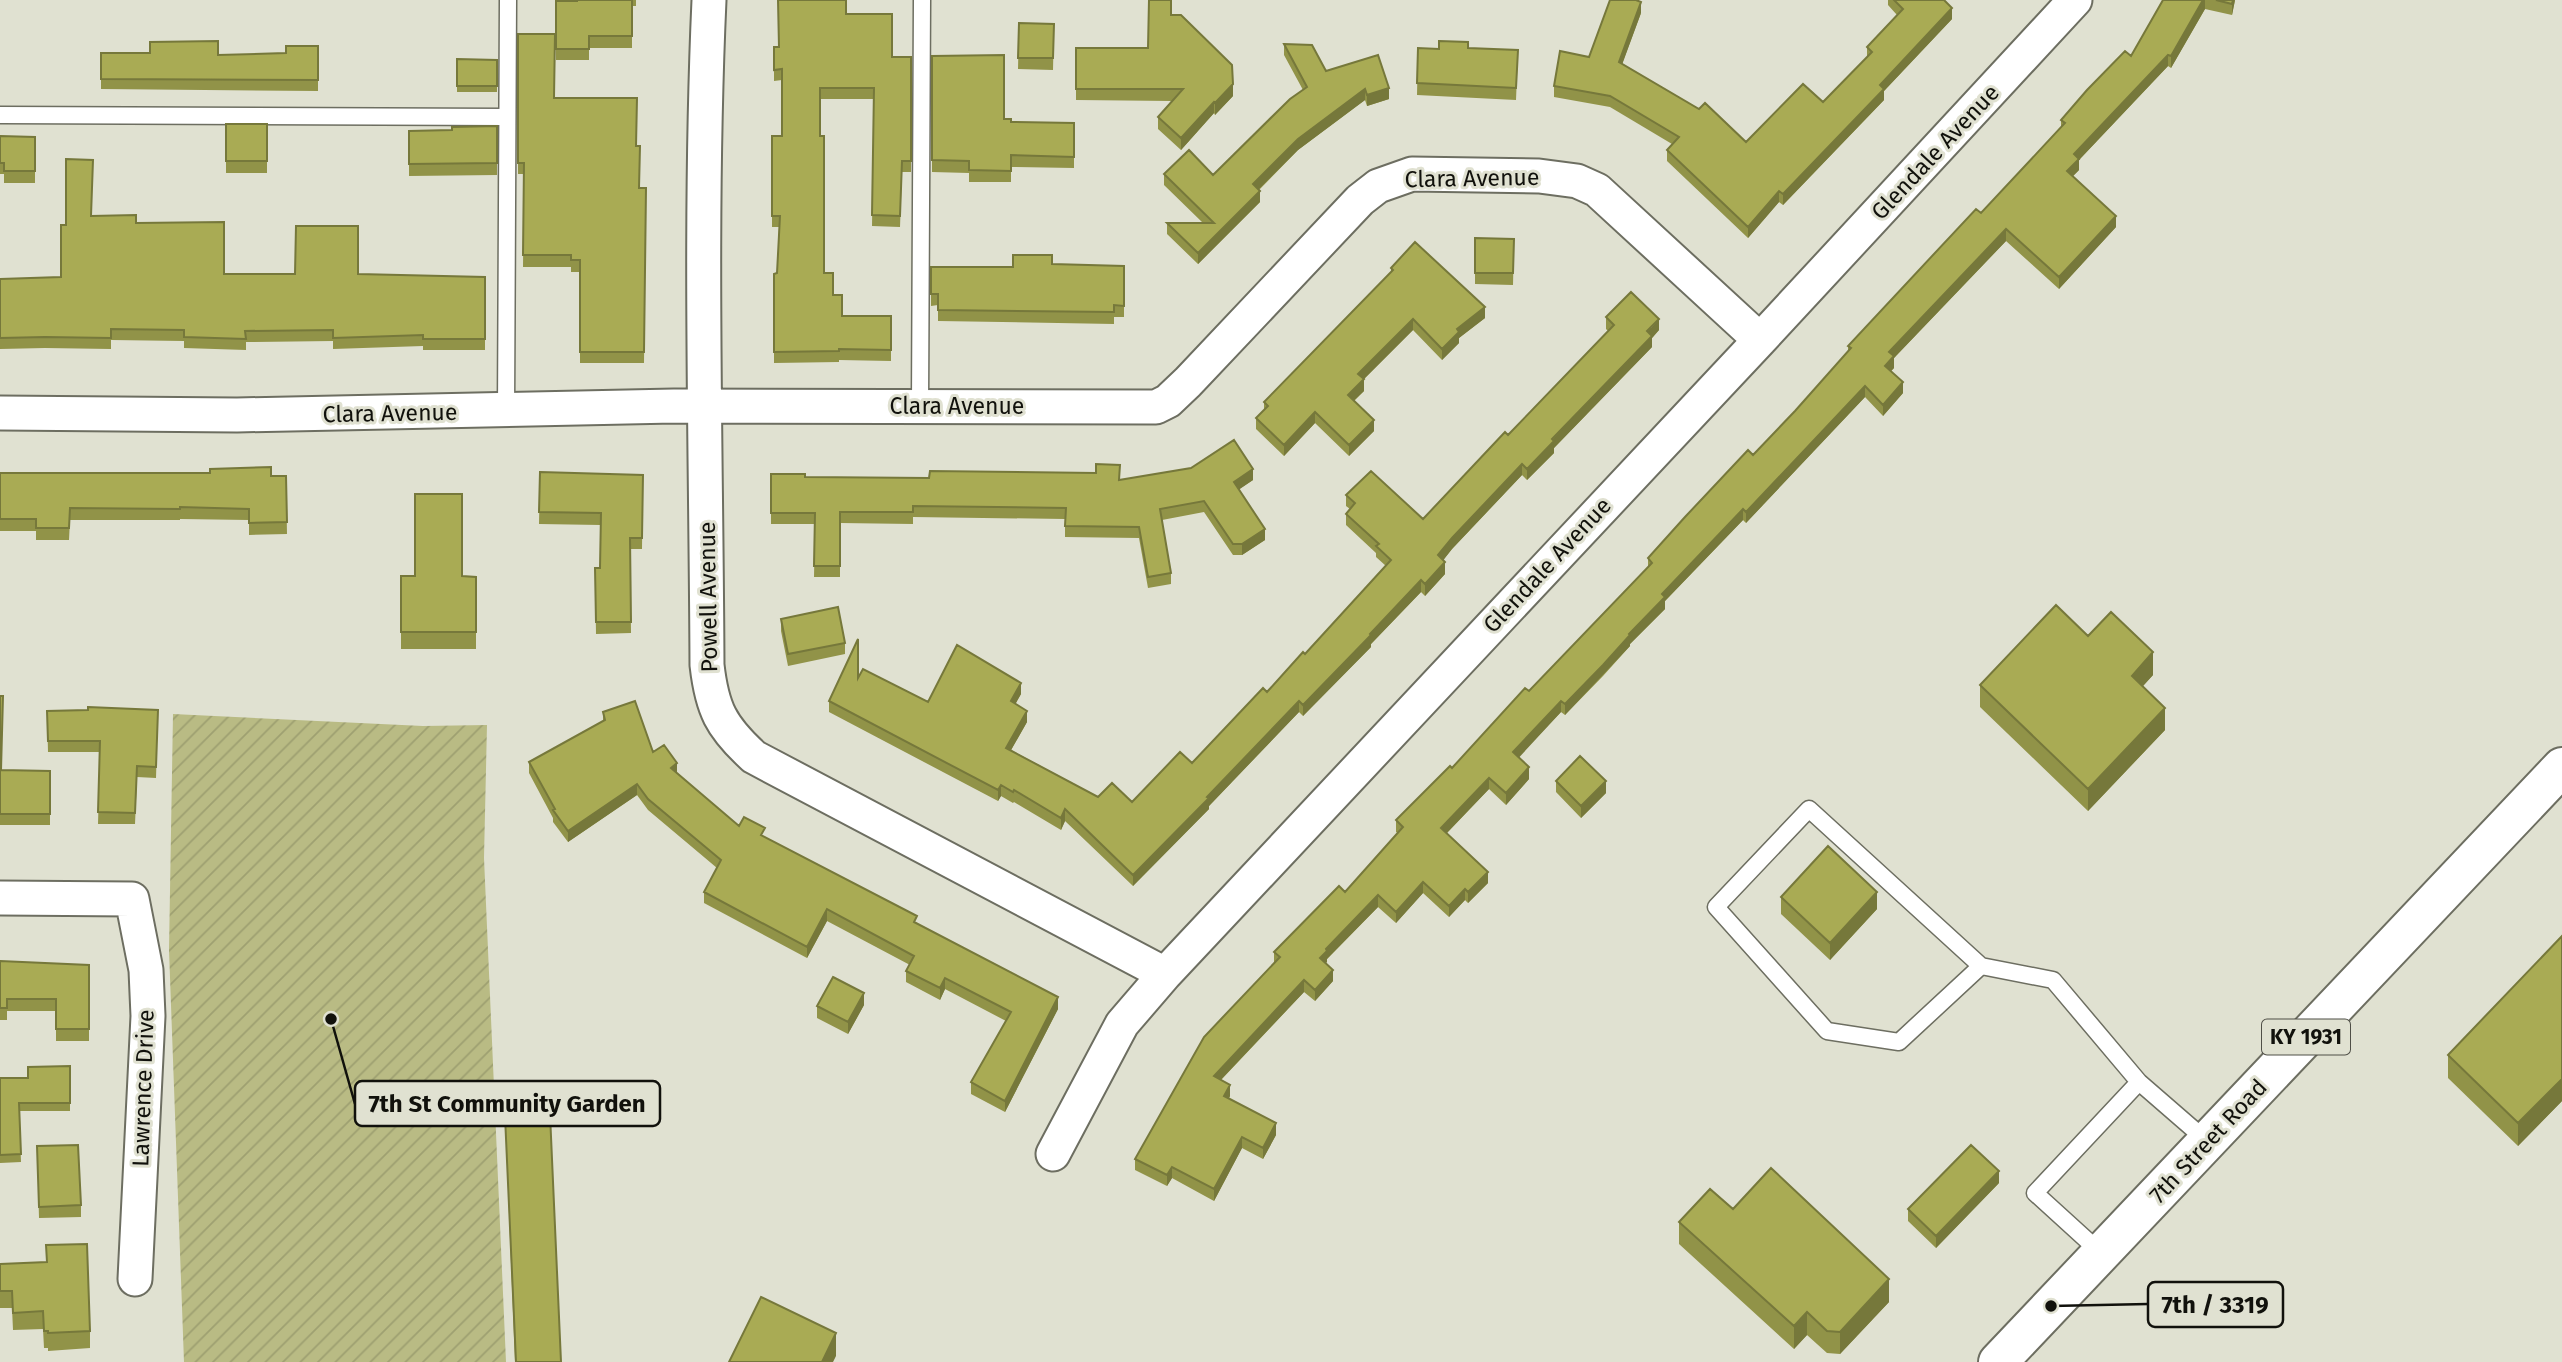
<svg xmlns="http://www.w3.org/2000/svg" width="2562" height="1362" font-family="'Fira Sans',sans-serif">
<style>
.garden{fill:url(#garden-furrows)}
.lines{fill:none;stroke-linecap:round;stroke-linejoin:round}
.lane-casing{stroke:#6d6e61;stroke-width:19}
.street-casing{stroke:#6d6e61;stroke-width:37}
.primary-casing{stroke:#6d6e61;stroke-width:42}
.lane{stroke:#fff;stroke-width:16}
.street{stroke:#fff;stroke-width:33}
.primary{stroke:#fff;stroke-width:38}
.wall{fill:#919348}
.shaded-wall{fill:#76783b}
.building{fill:#a9ab54;stroke:#76783b;stroke-width:2}
.labels{text-anchor:middle;stroke-width:6;stroke-linejoin:round;paint-order:stroke}
.shield{fill:#e0e1d1;stroke:#4f4f47;stroke-width:2}
.shield-label{font-size:21px;font-weight:bold;fill:#11110c}
.street-label{font-size:23px;fill:#11110c;stroke:#e0e1d1}
.leader{fill:none;stroke:#11110c;stroke-width:2.5}
.callout-dot{fill:#11110c;stroke:#e0e1d1;stroke-width:2.5}
.callout{fill:#e0e1d1;stroke:#11110c;stroke-width:2.5}
.callout-label{font-size:24px;text-anchor:middle;font-weight:bold;fill:#11110c}
</style>
<defs>
<pattern id="garden-furrows" width="10" height="10" patternUnits="userSpaceOnUse" patternTransform="scale(1.75)"><rect width="10" height="10" fill="#b9bb84"/><path d="M-1 1l2-2M0 10L10 0M9 11l2-2" fill="none" stroke="#9ea071"/></pattern>
</defs>
<rect width="100%" height="100%" fill="#e0e1d1"/>
<path class="garden" d="M173,714L423,726L487,725L484,858L506,1362H184L169,950Z"/>
<g class="lines">
<defs>
<path id="lane" d="M0,115L507,117
M920,405L922,0
M506,411L508,0
M1981,966L1899,1042L1827,1031L1716,907L1809,809L1981,966L2053,980L2139,1082
M2101,1253L2035,1193L2139,1082L2207,1141"/>
<path id="street" d="M709,0C699,222 706,443 707,665C712,709 721,727 754,757L1165,974
M0,413L237,415L674,406L1156,407L1168,401L1188,382L1360,200L1378,186L1412,174L1539,176L1577,181L1597,190L1760,340
M0,898L132,899L146,970L148,1016L135,1279
M1053,1154L1122,1024L1165,974L1760,340L2075,0"/>
<path id="primary" d="M1998,1362L2562,767"/>
</defs>
<use href="#lane" class="lane-casing"/>
<use href="#street" class="street-casing"/>
<use href="#primary" class="primary-casing"/>
<use href="#lane" class="lane"/>
<use href="#street" class="street"/>
<use href="#primary" class="primary"/>
</g>
<path class="wall" d="M577,0H636V6H632V48H589V60H556V1H577Z
M1888,0H1944L1952,19L1884,91V100L1783,205L1779,202L1748,238L1667,161V150L1672,144L1610,107L1554,97V86L1641,13L1622,64L1746,142L1823,102L1867,57V47L1897,15L1888,5Z
M2163,0H2235L2232,15L2205,9L2171,68L2168,66L2079,160V170L2073,176L2116,227L2059,289L2006,241L1894,358V368L1891,371L1903,393L1883,416L1865,397L1746,523L1743,520L1665,601V609L1630,644V646L1603,676L1565,715L1561,712L1518,757L1529,779L1506,805L1489,789L1447,833L1488,883L1468,903L1465,900L1449,917L1423,893L1396,923L1378,907L1327,959L1326,963L1333,981L1315,1001L1304,992L1221,1080L1230,1096L1229,1098L1276,1135L1263,1159L1242,1148L1214,1201L1172,1178L1167,1186L1135,1170V1159L1274,963V952L1345,892L1398,833L1396,832V820L1452,768L1529,691L1648,568V558L1753,455L1795,411L1848,352V346L1981,213L2061,127V120L2131,56Z
M846,14L892,57H911V172H902L900,227L872,226L874,99H820L824,273L842,316H891V361L839,360V362L774,363V274L777,273L779,227H772V136H782V80L774,81V47H779Z
M1171,15L1233,96L1215,115L1214,113L1181,150L1158,129V117L1173,101L1076,100V48H1148Z
M1019,23L1054,24L1053,70L1018,69Z
M518,34L555,98L637,146L639,188H646L644,363H580V272H571V267H523L524,174H518Z
M1284,44L1326,71L1389,99L1367,106L1365,100L1298,150L1259,190L1260,202L1198,264L1167,234V223H1203L1164,185V174L1213,175L1303,90L1284,55Z
M318,46V91L101,89V53L218,55L286,53Z
M1418,48L1439,49L1468,48L1518,50L1516,100L1417,95Z
M932,56L1004,119L1011,122L1074,123V168L1011,167V182H969V173L932,172Z
M457,59L497,60V92H457Z
M226,124H267V173H226Z
M497,126V175L409,176V131L452,130Z
M0,136L35,137V183H4V174H0Z
M91,216L136,223L224,274H358L485,277V350H423V346L333,349V341L246,342V350L184,348V341L111,340V349L45,348L0,349V279L61,277Z
M1475,238L1514,239L1513,285L1475,284Z
M1052,264L1124,266V317H1114V324L938,321V305L931,306V267H1013Z
M1391,268L1485,318L1459,338V343L1442,360L1413,330L1364,379V391L1354,401L1374,431L1349,456L1315,423L1284,456L1256,429V418L1264,410V402L1391,272Z
M1606,317L1659,330L1652,338V347L1554,448V453L1527,480L1522,475L1452,549L1443,560L1445,574L1425,596L1421,592L1371,644V647L1303,716L1299,712L1209,806V809L1133,886L1065,821L1061,830L1014,802L1013,803L1001,796L998,801L829,712V701L928,702L1021,694L1015,704L1027,722L1011,750L1098,797L1132,802L1192,763L1305,654L1386,566L1376,557V553L1346,525V514L1350,509L1346,506V495L1423,519L1508,435L1608,331L1606,329Z
M540,472L643,475L642,549H630L631,633L596,634L595,568H600L601,525L539,524Z
M0,473L286,476L287,534L249,535V520L180,519V520H70L69,540H36V531H0Z
M771,474L805,477L1120,480H1253L1239,489L1265,540L1242,555H1233L1204,512L1162,520L1171,573V584L1148,588L1139,538L1065,537V519L913,517V524L840,523V577H814L815,524H771Z
M401,576L476,577V649H401Z
M781,619L845,643V654L788,666L781,631Z
M2088,636L2153,675L2143,686L2165,730L2088,811L1980,707V685Z
M0,696L1,770L50,771V825H0Z
M158,710L156,778L137,777L135,824H98L100,752H48L47,711Z
M603,712L653,752L739,826L765,837L917,923L1058,1009L1005,1112L971,1094V1082L1006,1021L945,989L940,1000L906,982V971L910,965L827,921L807,958L704,903V892L717,868L648,810L637,795L568,842L553,822V818L529,773V762L603,721Z
M1556,781L1606,793L1581,818L1556,792Z
M1781,897L1877,909L1830,960L1781,914Z
M2562,936V1101L2518,1146L2448,1078V1055Z
M0,961L89,965V1041H56V1011H7V1020H0Z
M864,1005L848,1034L817,1018V1006Z
M70,1066V1111H19L21,1162L0,1163V1078H28Z
M505,1116L561,1362H515Z
M37,1146L81,1205V1217L39,1218Z
M1999,1183L1936,1248L1908,1221V1209Z
M1733,1209L1889,1302L1840,1354L1827,1353L1807,1335L1794,1349L1679,1244V1222Z
M46,1245L90,1331V1348L48,1351V1348H44L43,1329L13,1330L12,1308H0V1264L46,1262Z"/>
<path class="shaded-wall" d="M2203,0H2205V9L2171,68V56Z
M2233,0H2235L2232,15V4Z
M1641,2V13L1619,73V62Z
M1952,8V19L1884,91V100L1783,205V194L1880,85Z
M2168,55V66L2079,160V170L2067,182V171L2074,154Z
M1233,84V96L1215,115V103Z
M1389,88V99L1367,106V95Z
M1365,89V100L1298,150L1253,195V184L1298,139Z
M1214,102V113L1181,150V138Z
M1260,191V202L1198,264V253Z
M1779,191V202L1748,238V227Z
M2116,216V227L2059,289V277Z
M2006,229V241L1894,358V368L1885,377V366L1889,352Z
M1485,307V318L1459,338V343L1442,360V349L1457,329Z
M1413,319V330L1358,385V374Z
M1659,319V330L1652,338V347L1554,448V453L1527,480V469Z
M1364,379V391L1348,406V395Z
M1903,382V393L1883,416V405Z
M1865,386V397L1746,523V512Z
M1315,412V423L1284,456V445Z
M1374,420V431L1349,456V445Z
M1522,464V475L1452,549L1438,567V555L1452,538Z
M1253,469V480L1234,493V482Z
M1743,509V520L1665,601V609L1630,644V646L1565,715V704L1629,634L1662,594Z
M1265,529V540L1242,555V544Z
M1445,562V574L1425,596V584Z
M1421,580V592L1371,644V647L1303,716V705Z
M2153,652V675L2132,698V676Z
M1021,683V694L1011,712V701Z
M1299,701V712L1209,806V809L1133,886V875Z
M1561,701V712L1513,764V752Z
M2165,708V730L2088,811V789Z
M1027,711V722L1006,759V748Z
M677,763V775L671,768Z
M1529,767V779L1506,805V793Z
M1489,778V789L1441,839V828Z
M1606,781V793L1581,818V806Z
M637,784V795L568,842V831Z
M1001,785V796L998,801V790Z
M1065,809V821L1061,830V818Z
M1488,872V883L1468,903V892Z
M1423,882V893L1396,923V912Z
M1465,889V900L1449,917V906Z
M1877,892V909L1830,960V943Z
M1378,895V907L1327,959V962L1320,969V958L1326,949Z
M827,909V921L807,958V947Z
M1333,970V981L1315,1001V990Z
M945,978V989L940,1000V988Z
M1304,980V992L1214,1087V1076Z
M864,993V1005L848,1034V1022Z
M1058,997V1009L1005,1112V1101Z
M2562,1079V1101L2518,1146V1123Z
M1230,1085V1096L1224,1107V1096Z
M1276,1123V1135L1263,1159V1148Z
M1242,1137V1148L1214,1201V1189Z
M1172,1167V1178L1167,1186V1175Z
M1999,1171V1183L1936,1248V1236Z
M1889,1279V1302L1840,1354V1332Z
M1807,1312V1335L1794,1349V1326Z
M836,1333V1356L833,1362H822Z"/>
<path class="building" d="M577,0H632V36H589V49H556V1H577Z
M778,0H846V14H892V57H911V161H902L900,216L872,215L874,88H820V136H824V273H833V295H842V316H891V350L839,349V351L774,352V274L777,273L780,216H772V136H782V69L774,70V47H779Z
M1149,0H1171V15H1181L1232,65L1233,84L1215,103L1214,102L1181,138L1158,117L1183,89H1076V48H1148Z
M1610,0H1636L1641,2L1619,62L1699,109L1705,103L1746,142L1803,84L1823,102L1872,52L1867,47L1903,9L1894,0H1944L1952,8L1880,85L1884,89L1783,194L1779,191L1748,227L1667,150L1679,137L1610,96L1554,86L1560,51L1589,57Z
M2163,0H2203L2171,56L2168,55L2074,154L2079,159L2067,171L2116,216L2059,277L2006,229L1889,352L1894,356L1885,366L1903,382L1883,405L1865,386L1746,512L1743,509L1662,594L1665,597L1629,634L1630,635L1603,665L1565,704L1561,701L1513,752L1529,767L1506,793L1489,778L1441,828L1488,872L1468,892L1465,889L1449,906L1423,882L1396,912L1378,895L1326,949L1327,951L1320,958L1333,970L1315,990L1304,980L1214,1076L1230,1085L1224,1096L1276,1123L1263,1148L1242,1137L1214,1189L1172,1167L1167,1175L1135,1159L1204,1037L1280,957L1274,952L1339,886L1345,892L1403,827L1396,820L1450,766L1452,768L1525,688L1529,691L1652,563L1648,558L1685,517L1748,450L1753,455L1795,411L1851,348L1848,346L1976,209L1981,213L2065,123L2061,120L2087,90L2125,51L2131,56Z
M2216,0H2233L2232,4Z
M1019,23L1054,24L1053,58H1018Z
M518,34H555L554,98H637L636,146H640L639,188H646L644,352H580V260H571V255H523L524,163H518Z
M218,41V55L286,53V46H318V80L101,79V53H150V42Z
M1439,41L1468,42V48L1518,50L1516,88L1417,83L1418,48L1439,49Z
M1284,44L1312,45L1326,71L1378,55L1389,88L1367,95L1365,89L1298,139L1253,184L1260,191L1198,253L1167,223H1214L1164,174L1189,150L1213,175L1290,99L1307,87Z
M1004,55V119H1011V122L1074,123V157L1011,155V171L969,170V161L932,160V56Z
M457,59L497,60V86H457Z
M226,124H267V161H226Z
M497,126V163L409,164V131L452,130V127Z
M0,136L35,137V171H4V163H0Z
M66,159L93,160L91,216L136,215V223L224,222V274H295L296,226H358V274L485,277V339H423V335L333,338V330L245,331L246,339L184,337V330L111,329V338L45,337L0,338V279L61,277V225H66Z
M1475,238L1514,239L1513,273H1475Z
M1415,242L1485,307L1457,329L1459,332L1442,349L1413,319L1358,374L1364,379L1348,395L1374,420L1349,445L1315,412L1284,445L1256,418L1268,406L1264,402L1393,270L1391,268Z
M1013,255H1052V264L1124,266V306L1114,305V312L938,310V294H931V267H1013Z
M1631,292L1659,319L1647,331L1652,336L1552,439L1554,441L1527,469L1522,464L1452,538L1438,555L1445,562L1425,584L1421,580L1370,634L1371,635L1303,705L1299,701L1207,797L1209,798L1133,875L1065,809L1061,818L1014,790L1013,792L1001,785L998,790L829,701L858,639V678L863,669L928,702L957,645L1021,683L1011,701L1027,711L1006,748L1098,797L1112,783L1132,802L1180,752L1192,763L1263,688L1267,692L1303,652L1305,654L1391,560L1376,546L1379,544L1346,514L1355,503L1346,495L1371,471L1423,519L1505,432L1508,435L1614,325L1606,317Z
M1234,440L1253,469L1234,482L1265,529L1242,544H1233L1204,501L1160,509L1171,573L1148,577L1139,527L1065,526L1066,508L913,506V512H840V566H814L815,513H771V474H805V477L929,478L930,471L1096,473V464L1120,465L1119,480L1191,468Z
M271,467V476H286L287,522L249,523V509L180,507V509L70,508L69,528H36V519H0V473H210V469Z
M540,472L643,475L642,538H630L631,622H596L595,568H600L601,513L539,512Z
M415,494H462V576L476,577V632H401V576H415Z
M2056,605L2088,636L2111,612L2153,652L2132,676L2165,708L2088,789L1980,685Z
M838,607L845,643L788,654L781,619Z
M0,696H3L1,770L50,771V814H0Z
M635,701L653,752L664,745L677,763L671,768L739,826L744,817L765,828L761,835L917,916L914,922L1058,997L1005,1101L971,1082L1011,1012L945,978L940,988L906,971L914,956L827,909L807,947L704,892L721,860L648,799L637,784L568,831L553,810L555,809L529,762L605,720L603,712Z
M88,707L158,710L156,767L137,766L135,813L98,812L100,741H48L47,711L88,710Z
M1580,756L1606,781L1581,806L1556,781Z
M1828,846L1877,892L1830,943L1781,897Z
M2562,936V1079L2518,1123L2448,1055Z
M0,961L89,965V1029H56V999H7V1008H0Z
M833,977L864,993L848,1022L817,1006Z
M70,1066V1103H19L21,1154L0,1155V1078H28V1067Z
M550,1114L561,1362H516L505,1116Z
M78,1145L81,1205L39,1207L37,1146Z
M1971,1145L1999,1171L1936,1236L1908,1209Z
M1771,1168L1889,1279L1840,1332L1827,1331L1807,1312L1794,1326L1679,1222L1710,1189L1733,1209Z
M87,1244L90,1331L48,1333V1331H44L43,1311L13,1313L12,1291H0V1264L47,1262L46,1245Z
M761,1297L836,1333L822,1362H729Z"/>
<g class="labels">
<rect class="shield" x="2262" y="1019.5" width="88" height="35" rx="5"/>
<g class="shield-label">
<text x="2306" y="1044">KY 1931</text>
</g>
<g class="street-label">
<text transform="translate(1935 152) rotate(-47)" y="8">Glendale Avenue</text>
<text transform="translate(1472 178) rotate(-1)" y="8">Clara Avenue</text>
<text x="957" y="414">Clara Avenue</text>
<text transform="translate(390 413) rotate(-1)" y="8">Clara Avenue</text>
<text transform="translate(1547 565) rotate(-47)" y="8">Glendale Avenue</text>
<text transform="translate(708 597) rotate(-91)" y="8">Powell Avenue</text>
<text transform="translate(143 1088) rotate(-88)" y="8">Lawrence Drive</text>
<text transform="translate(2208 1141) rotate(-47)" y="8">7th Street Road</text>
</g>
</g>
<path class="leader" d="M331 1019L355 1104M2051 1306L2148 1304"/>
<g class="callout-dot">
<circle cx="331" cy="1019" r="7"/>
<circle cx="2051" cy="1306" r="7"/>
</g>
<g class="callout">
<rect x="355" y="1081" width="305" height="45" rx="7"/>
<rect x="2148" y="1282" width="135" height="45" rx="7"/>
</g>
<g class="callout-label">
<text x="507" y="1112">7th St Community Garden</text>
<text x="2215" y="1313">7th / 3319</text>
</g>
</svg>
